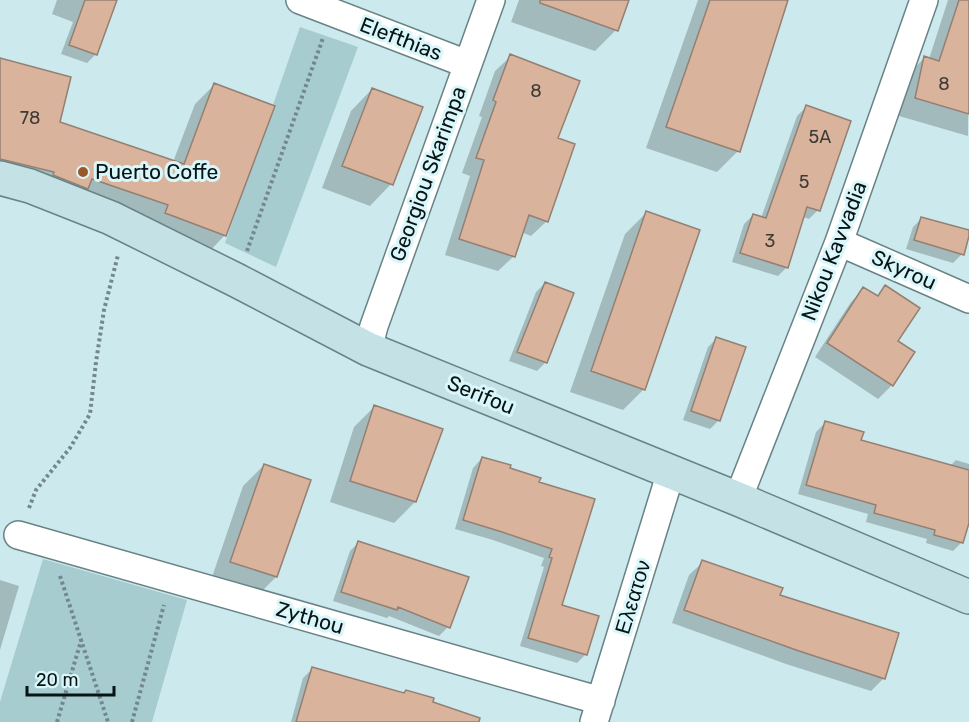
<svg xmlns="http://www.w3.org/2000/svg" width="969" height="722" font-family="Rubik,sans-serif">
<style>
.green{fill:#a6ccd0}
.shadow{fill:#0003}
.building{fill:#d9b39c;stroke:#948073;stroke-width:1.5}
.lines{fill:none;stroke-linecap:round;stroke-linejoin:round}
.street-casing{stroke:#688386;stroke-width:30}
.secondary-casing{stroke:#688386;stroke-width:36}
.path{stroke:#73888a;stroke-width:4;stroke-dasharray:3 3;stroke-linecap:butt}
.street{stroke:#fff;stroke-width:27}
.secondary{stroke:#c4e2e6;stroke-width:33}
.poi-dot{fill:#9a5727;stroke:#d9f7fa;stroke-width:2}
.labels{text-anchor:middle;stroke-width:6;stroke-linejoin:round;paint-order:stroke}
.number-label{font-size:18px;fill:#3c3b36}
.street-label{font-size:21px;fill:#081314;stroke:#d9f7fa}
.poi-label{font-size:21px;fill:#081314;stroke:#d9f7fa;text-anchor:start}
</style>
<rect width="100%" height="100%" fill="#cce9ed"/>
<path class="green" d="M300,27L358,47L276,267L225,243Z
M43,559L187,600L152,722H0V702Z"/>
<path class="shadow" d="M57,0H115L96,54L87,63L61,54L73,22L52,14Z
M519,0H627L616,30L595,51L511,22Z
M698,0H786L738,151L717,172L646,148Z
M948,0H969L968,136L899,116L907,76L924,58L929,59Z
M511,56L556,139L547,221L531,236L521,232L514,256L498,271L445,255L470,176L462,173L482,117L479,116L495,71Z
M0,62L58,123L173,162L195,104L214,85L225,235L206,255L0,183Z
M372,89L421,108L391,184L370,206L322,188L351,111Z
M806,107L818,210L809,219L803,217L787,267L778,276L732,262L744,224L753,215L761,218L797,116Z
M646,213L644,389L623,410L570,392L625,234Z
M922,218L962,254L953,263L906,249L913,227Z
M545,283L546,362L537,371L509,361L536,292Z
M885,287L896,342L913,353L891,386L878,399L815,357L851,302L864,289L876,297Z
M717,338L719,420L710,429L683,420L708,347Z
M375,406L415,502L394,523L330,502L354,427Z
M825,423L859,441L950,466L956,460L969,464V517L962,542L953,551L926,543L927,539L866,522L868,514L798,494L816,432Z
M482,458L538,483L593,500L560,606L586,654L577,663L520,646L544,567L541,566L544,558L493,540L455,529L473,468Z
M264,465L309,481L276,577L255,598L210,583L243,486Z
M359,542L448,627L439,636L389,616L387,618L333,601L350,551Z
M703,562L778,596L884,678L871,691L786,664L672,623L689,575Z
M0,580L19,586L0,650Z
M312,669L431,703L464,722H291L303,678Z"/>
<path class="building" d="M85,0H117L97,55L69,45Z
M540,0H629L618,31L540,3Z
M710,0H788L740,152L666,127Z
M959,0H969V114L915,98L924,56L939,61Z
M510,54L580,81L558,138L575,144L548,222L529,215L515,257L459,239L484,160L476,158L496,102L493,100Z
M0,58L71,77L60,122L184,164L214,83L275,106L226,236L165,213L168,205L92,179L88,189L53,175L54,172L0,159Z
M372,88L423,107L393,185L342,166Z
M806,105L851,121L820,211L807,207L788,268L740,253L753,214L766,218Z
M646,211L700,230L645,390L591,371Z
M921,217L969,230V236L964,255L914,240Z
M545,282L574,293L547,363L517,352Z
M885,285L920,308L898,341L915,352L893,386L827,343L863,287L878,296Z
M716,337L746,347L720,421L691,411Z
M374,405L443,429L416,502L350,481Z
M825,421L864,432L861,440L969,470V523L963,543L934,535L935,530L874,513L876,505L806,485Z
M482,457L511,465L510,468L541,478L539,482L595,499L562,605L599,616L587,655L528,638L552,558L549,557L552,549L502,532L463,520Z
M264,464L311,480L277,577L230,562Z
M358,541L469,577L450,628L398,607L397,610L341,592Z
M702,560L783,588L780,595L899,633L885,679L799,651L684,610Z
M312,667L404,693L406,690L434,698L433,702L480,718L479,722H296Z"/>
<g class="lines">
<defs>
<path id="street" d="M300,0L467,64
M839,242L969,299
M368,349L374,326L491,0
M738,499L839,242L924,0
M18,535L601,701
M594,722L671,472"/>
<path id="secondary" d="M0,178L30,186L111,218L236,280L368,349L738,499L969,597"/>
</defs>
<use href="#street" class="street-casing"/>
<use href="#secondary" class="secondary-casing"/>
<path class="path" d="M247,251L323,38
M29,508L36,490L70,448L90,414L96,362L104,310L118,255
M60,576L108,722
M57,722L81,641
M132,722L164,605"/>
<use href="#street" class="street"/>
<use href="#secondary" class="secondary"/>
</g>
<circle class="poi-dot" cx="83" cy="172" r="6"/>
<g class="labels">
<g class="number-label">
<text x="944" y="90">8</text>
<text x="536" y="97">8</text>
<text x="30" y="124">78</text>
<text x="820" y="143">5A</text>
<text x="804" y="188">5</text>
<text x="770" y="247">3</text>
</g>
<g class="street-label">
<text transform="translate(401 39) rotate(21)" y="7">Elefthias</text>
<text transform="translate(428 174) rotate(-70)" y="7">Georgiou Skarimpa</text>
<text transform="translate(834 251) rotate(-69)" y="7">Nikou Kavvadia</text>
<text transform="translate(904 270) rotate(24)" y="7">Skyrou</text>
<text transform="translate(481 395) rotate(22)" y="7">Serifou</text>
<text transform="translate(633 597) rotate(-73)" y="7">Ελεατον</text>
<text transform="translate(310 618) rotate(16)" y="7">Zythou</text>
</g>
<g class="poi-label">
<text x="95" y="179">Puerto Coffe</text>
</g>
</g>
<path d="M27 686v9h87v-9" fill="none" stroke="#081314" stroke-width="3"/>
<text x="36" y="686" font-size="18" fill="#081314" stroke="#d9f7fa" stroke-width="4.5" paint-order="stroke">20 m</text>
</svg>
